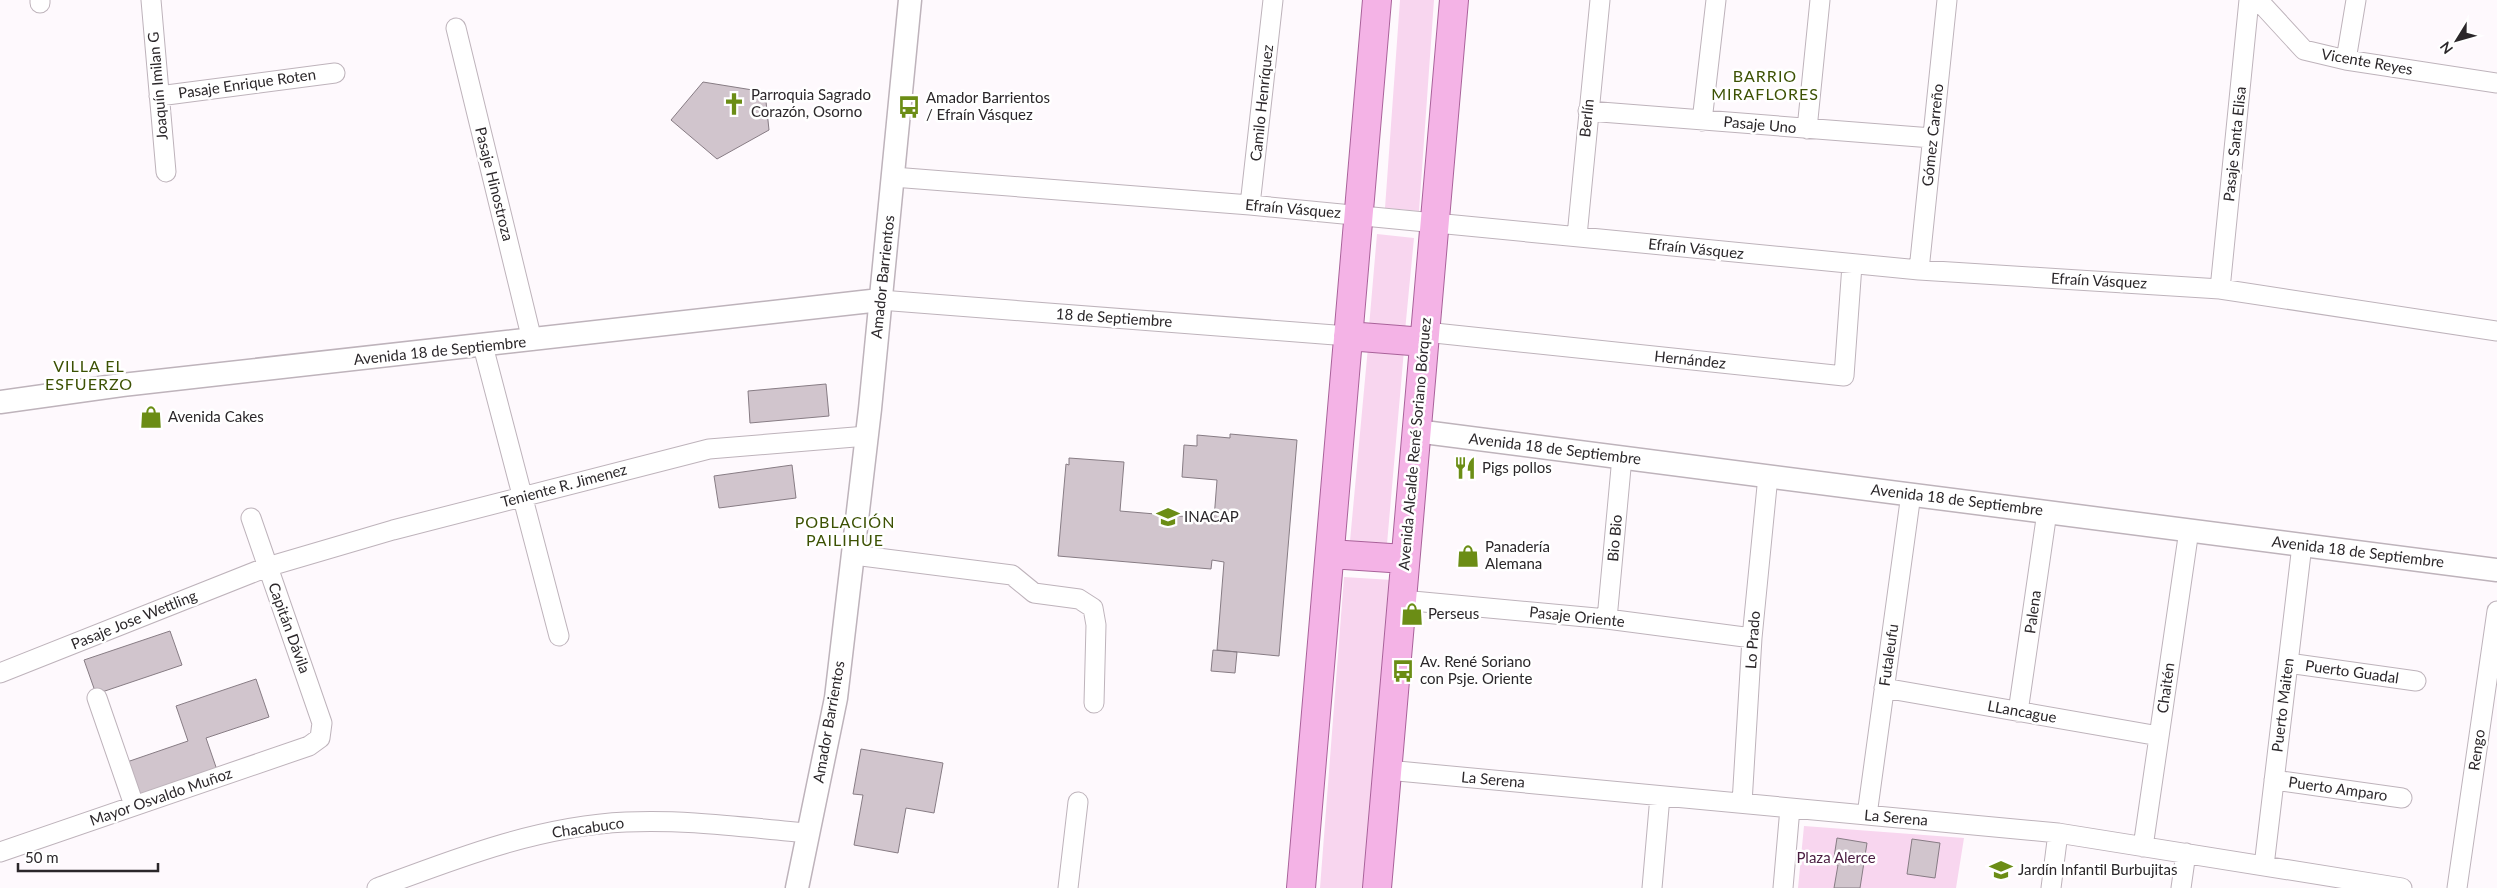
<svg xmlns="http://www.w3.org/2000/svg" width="2497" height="888" font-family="Lato,sans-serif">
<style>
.green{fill:#f8d6ef}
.building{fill:#d1c5cd;stroke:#877c84}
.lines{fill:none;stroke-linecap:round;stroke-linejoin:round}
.minor-casing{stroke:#beb3bb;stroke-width:21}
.tertiary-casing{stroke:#beb3bb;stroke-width:25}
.primary-casing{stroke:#a9629a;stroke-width:30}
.minor{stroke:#fff;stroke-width:19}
.tertiary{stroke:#fff;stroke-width:22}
.primary{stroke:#f4b3e6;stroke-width:28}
.labels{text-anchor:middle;stroke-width:5;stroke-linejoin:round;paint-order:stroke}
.street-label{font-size:15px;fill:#2b272a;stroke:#fff}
.poi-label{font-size:15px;fill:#2b272a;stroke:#fff;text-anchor:start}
.park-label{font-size:15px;fill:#491c40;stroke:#fff}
.neighbourhood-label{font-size:16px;letter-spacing:1px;fill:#3c5103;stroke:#fff}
</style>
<rect width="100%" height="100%" fill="#fef9fd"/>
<path class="green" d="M1400,0H1434L1419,211L1385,208Z
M1377,234L1414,238L1405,331L1369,327Z
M1368,347L1404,350L1387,544L1350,541Z
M1344,577L1392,580L1368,888H1320Z
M1804,826L1964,838L1956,888H1798Z"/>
<path class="building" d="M703,82L765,92L769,130L717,159L671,120Z
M826,384L829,416L750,423L748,391Z
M1230,434L1297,440L1279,656L1217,650L1224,562L1212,560L1211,569L1058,556L1066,464L1069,465V458L1124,462L1120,511L1214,519L1217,480L1182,477L1184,445L1197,446V435L1230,438Z
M792,465L796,498L719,508L714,476Z
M170,631L182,665L96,694L84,660Z
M1213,650L1237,652L1235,673L1211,671Z
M256,679L269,717L206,738L217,770L135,797L124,763L188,741L176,706Z
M861,749L943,763L934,813L906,808L898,853L854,845L863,795L853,794Z
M1837,838L1867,843L1860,888H1834L1838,865L1833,864Z
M1912,839L1940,843L1935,878L1907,874Z"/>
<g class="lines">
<defs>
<path id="minor" d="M40,0V3
M151,0L166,172
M2258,0L2304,50L2346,60L2497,83
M456,28L532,340
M2346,60L2356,0
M159,96L335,73
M1588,111L1932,138
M1702,121L1716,0
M1807,129L1820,0
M893,177L1250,205L1919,270L2220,289L2497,331
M1250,205L1273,0
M1577,236L1600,0
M1919,270L1947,0
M2220,289L2249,0
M880,300L1348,336
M1425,332L1844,376L1852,265
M483,346L559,636
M854,555L1012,575L1034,593L1079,599L1093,608L1096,625L1094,703
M1402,600L1607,619L1752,638
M1607,619L1622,457
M2288,663L2416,681
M0,673L267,567L393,530L709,449L867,436
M1884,688L2159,736
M97,698L134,805
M2018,712L2047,512
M1387,770L2058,833L2402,888
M2274,780L2402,798
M1742,803L1752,638L1768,476
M1867,815L1911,494
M2143,847L2189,530
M0,852L309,746L320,738L322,723L251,518
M2264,866L2302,545
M377,888C457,858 539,826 626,822C686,819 748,828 808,833
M1068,888L1078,802
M1652,888L1660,796
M1783,888L1790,808
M2051,888L2058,833
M2181,888L2186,853
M2457,888L2497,611"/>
<path id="tertiary" d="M0,402L122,385L880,300
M1416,431L2497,570
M797,888L836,698L870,409L910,0"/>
<path id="primary" d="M1348,336L1424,342
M1330,554L1405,559
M1301,888L1377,0
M1377,888L1454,0"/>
</defs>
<use href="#minor" class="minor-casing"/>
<use href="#tertiary" class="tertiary-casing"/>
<use href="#primary" class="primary-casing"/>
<use href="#minor" class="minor"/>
<use href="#tertiary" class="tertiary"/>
<use href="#primary" class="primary"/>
</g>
<defs>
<symbol id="church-bare" viewBox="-9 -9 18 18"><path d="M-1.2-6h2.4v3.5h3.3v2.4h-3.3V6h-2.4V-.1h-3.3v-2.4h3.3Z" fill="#6b8d15" stroke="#fff" stroke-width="2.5" paint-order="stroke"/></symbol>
<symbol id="bus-bare" viewBox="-9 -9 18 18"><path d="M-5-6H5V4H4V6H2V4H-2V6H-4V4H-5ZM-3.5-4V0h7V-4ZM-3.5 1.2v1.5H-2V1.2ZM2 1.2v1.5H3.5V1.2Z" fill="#6b8d15" stroke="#fff" stroke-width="2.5" paint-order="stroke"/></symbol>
<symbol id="shop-bare" viewBox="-9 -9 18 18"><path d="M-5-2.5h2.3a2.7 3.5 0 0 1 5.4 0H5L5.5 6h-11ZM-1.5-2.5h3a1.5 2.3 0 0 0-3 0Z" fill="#6b8d15" stroke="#fff" stroke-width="2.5" paint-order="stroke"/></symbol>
<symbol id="restaurant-bare" viewBox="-9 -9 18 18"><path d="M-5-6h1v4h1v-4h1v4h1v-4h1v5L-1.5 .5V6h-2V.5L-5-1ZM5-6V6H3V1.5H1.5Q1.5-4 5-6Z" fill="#6b8d15" stroke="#fff" stroke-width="2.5" paint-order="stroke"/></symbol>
<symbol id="university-bare" viewBox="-9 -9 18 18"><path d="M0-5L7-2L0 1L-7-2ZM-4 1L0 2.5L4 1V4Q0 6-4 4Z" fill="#6b8d15" stroke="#fff" stroke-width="2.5" paint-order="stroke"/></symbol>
<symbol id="school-bare" viewBox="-9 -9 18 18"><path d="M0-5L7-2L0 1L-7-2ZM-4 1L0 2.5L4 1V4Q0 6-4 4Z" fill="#6b8d15" stroke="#fff" stroke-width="2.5" paint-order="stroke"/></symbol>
</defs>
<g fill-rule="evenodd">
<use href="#church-bare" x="718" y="88" width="32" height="32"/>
<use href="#bus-bare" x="893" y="91" width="32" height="32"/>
<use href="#shop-bare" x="135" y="401" width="32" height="32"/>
<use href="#restaurant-bare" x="1449" y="452" width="32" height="32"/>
<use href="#university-bare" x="1152" y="501" width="32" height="32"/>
<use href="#shop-bare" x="1452" y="540" width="32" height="32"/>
<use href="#shop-bare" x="1396" y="598" width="32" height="32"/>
<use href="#bus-bare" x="1387" y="655" width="32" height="32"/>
<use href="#school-bare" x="1985" y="854" width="32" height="32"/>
</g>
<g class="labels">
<g class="street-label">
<text transform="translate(2367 62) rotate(10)" y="5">Vicente Reyes</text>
<text transform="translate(247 84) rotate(-8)" y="5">Pasaje Enrique Roten</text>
<text transform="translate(158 86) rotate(-95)" y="5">Joaquín Imilan G</text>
<text transform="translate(1262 103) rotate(-84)" y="5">Camilo Henríquez</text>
<text transform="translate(1587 118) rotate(-84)" y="5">Berlín</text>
<text transform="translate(1760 125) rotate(5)" y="5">Pasaje Uno</text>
<text transform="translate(1933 135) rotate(-84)" y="5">Gómez Carreño</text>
<text transform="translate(2235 144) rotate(-84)" y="5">Pasaje Santa Elisa</text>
<text transform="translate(494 184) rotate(76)" y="5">Pasaje Hinostroza</text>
<text transform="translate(1293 209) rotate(5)" y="5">Efraín Vásquez</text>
<text transform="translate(1696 249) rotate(6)" y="5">Efraín Vásquez</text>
<text transform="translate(883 277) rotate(-84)" y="5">Amador Barrientos</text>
<text transform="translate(2099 281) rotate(3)" y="5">Efraín Vásquez</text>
<text transform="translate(1114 318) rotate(4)" y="5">18 de Septiembre</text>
<text transform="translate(440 351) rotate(-6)" y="5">Avenida 18 de Septiembre</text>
<text transform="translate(1690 360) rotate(6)" y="5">Hernández</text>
<text transform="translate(1415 444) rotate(-85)" y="5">Avenida Alcalde René Soriano Bórquez</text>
<text transform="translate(1555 449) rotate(7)" y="5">Avenida 18 de Septiembre</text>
<text transform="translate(564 486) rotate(-15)" y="5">Teniente R. Jimenez</text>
<text transform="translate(1957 500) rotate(7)" y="5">Avenida 18 de Septiembre</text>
<text transform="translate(1615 538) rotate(-85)" y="5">Bio Bio</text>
<text transform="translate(2358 552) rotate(7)" y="5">Avenida 18 de Septiembre</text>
<text transform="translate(2033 612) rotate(-82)" y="5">Palena</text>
<text transform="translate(1577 617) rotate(6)" y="5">Pasaje Oriente</text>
<text transform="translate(134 620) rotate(-22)" y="5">Pasaje Jose Wettling</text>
<text transform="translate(289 628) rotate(70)" y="5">Capitán Dávila</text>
<text transform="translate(1753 640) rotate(-86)" y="5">Lo Prado</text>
<text transform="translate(1889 655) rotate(-82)" y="5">Futaleufu</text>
<text transform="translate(2352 672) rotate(8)" y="5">Puerto Guadal</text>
<text transform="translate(2166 688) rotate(-82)" y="5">Chaitén</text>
<text transform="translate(2283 705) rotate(-83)" y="5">Puerto Maiten</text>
<text transform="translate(2022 712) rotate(10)" y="5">LLancague</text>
<text transform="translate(829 722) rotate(-80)" y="5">Amador Barrientos</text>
<text transform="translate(2477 750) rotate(-82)" y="5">Rengo</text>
<text transform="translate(1493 780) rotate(5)" y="5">La Serena</text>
<text transform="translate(2338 789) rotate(8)" y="5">Puerto Amparo</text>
<text transform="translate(161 797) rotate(-19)" y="5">Mayor Osvaldo Muñoz</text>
<text transform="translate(1896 818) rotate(5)" y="5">La Serena</text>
<text transform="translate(588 828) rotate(-8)" y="5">Chacabuco</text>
</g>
<g class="poi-label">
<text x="751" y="100">Parroquia Sagrado<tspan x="751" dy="17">Corazón, Osorno</tspan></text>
<text x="926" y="103">Amador Barrientos<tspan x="926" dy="17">/ Efraín Vásquez</tspan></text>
<text x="168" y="422">Avenida Cakes</text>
<text x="1482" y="473">Pigs pollos</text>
<text x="1184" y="522">INACAP</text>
<text x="1485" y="552">Panadería<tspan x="1485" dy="17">Alemana</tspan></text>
<text x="1428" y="619">Perseus</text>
<text x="1420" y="667">Av. René Soriano<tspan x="1420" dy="17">con Psje. Oriente</tspan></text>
<text x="2018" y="875">Jardín Infantil Burbujitas</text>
</g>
<g class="park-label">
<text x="1836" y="863">Plaza Alerce</text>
</g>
<g class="neighbourhood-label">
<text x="1765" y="82">BARRIO<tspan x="1765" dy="18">MIRAFLORES</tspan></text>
<text x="89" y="372">VILLA EL<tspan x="89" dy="18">ESFUERZO</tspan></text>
<text x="845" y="528">POBLACIÓN<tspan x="845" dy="18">PAILIHUE</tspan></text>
</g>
</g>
<g transform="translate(2457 40) rotate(233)" stroke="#ffffff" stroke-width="4" paint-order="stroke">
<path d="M0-4L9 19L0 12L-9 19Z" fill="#2b272a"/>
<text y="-8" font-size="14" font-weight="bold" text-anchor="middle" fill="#2b272a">N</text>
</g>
<path d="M18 863v8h140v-8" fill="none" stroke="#2b272a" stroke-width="2.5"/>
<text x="25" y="863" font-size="15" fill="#2b272a" stroke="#ffffff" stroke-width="4" paint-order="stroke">50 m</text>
</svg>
